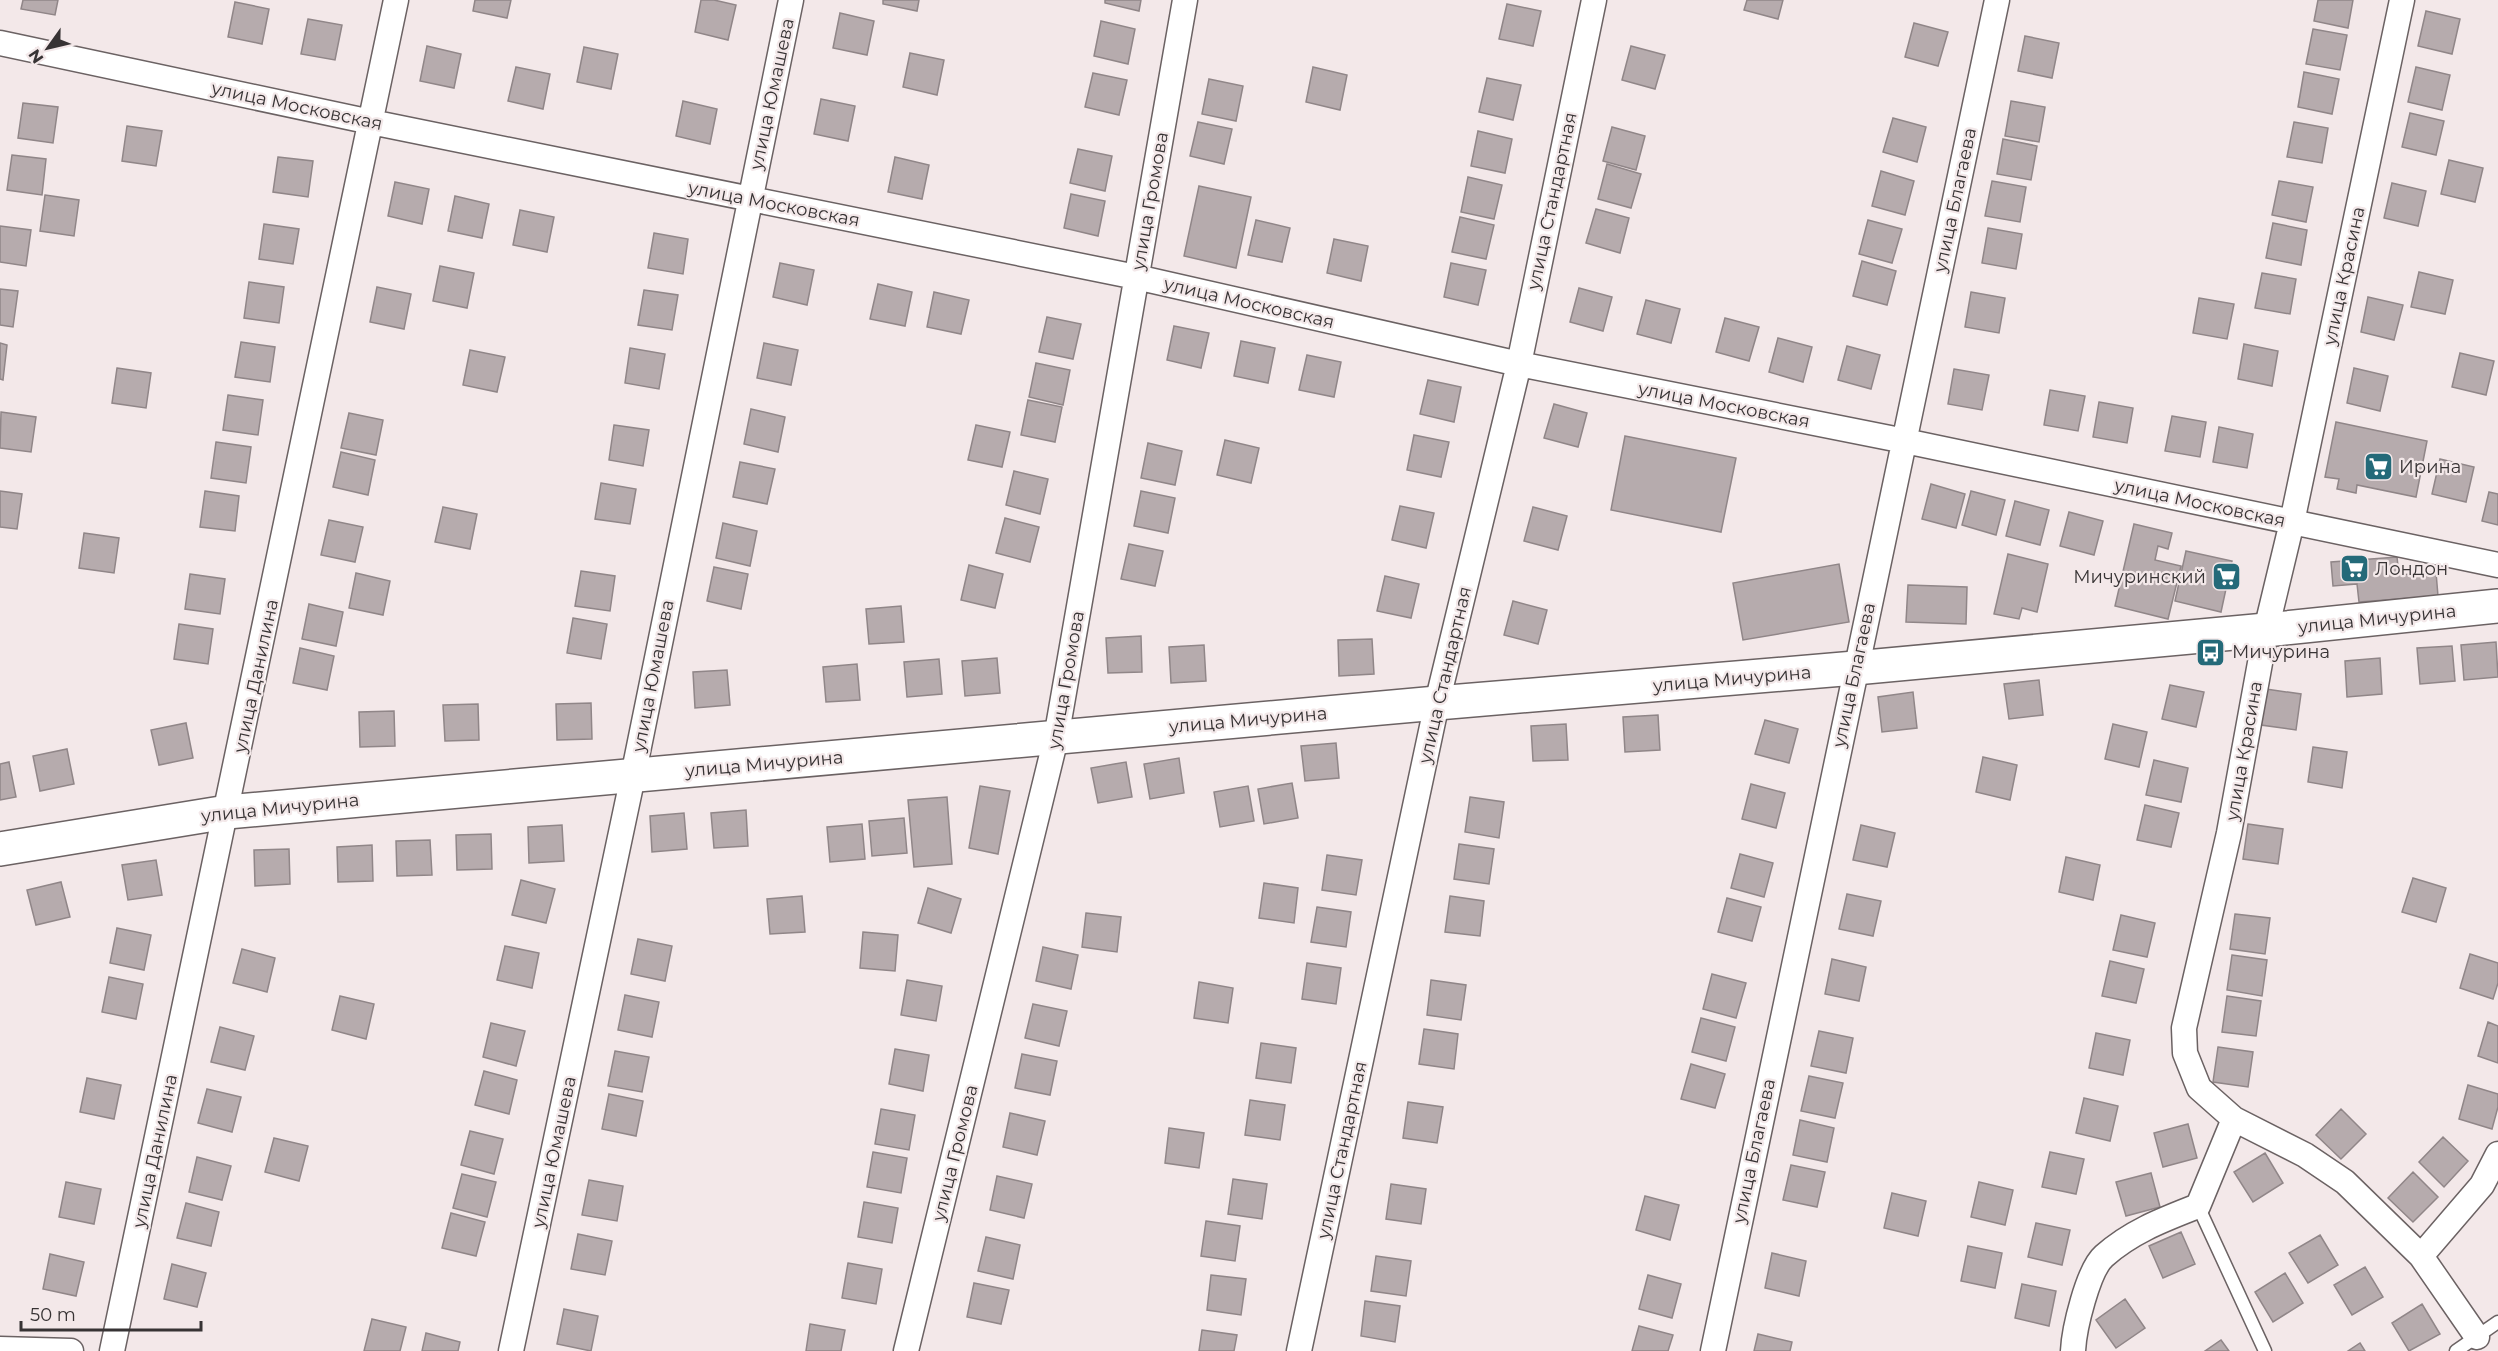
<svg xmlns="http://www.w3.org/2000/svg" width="2498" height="1351" font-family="Montserrat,sans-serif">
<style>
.building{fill:#b6abad;stroke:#908688;stroke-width:1.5}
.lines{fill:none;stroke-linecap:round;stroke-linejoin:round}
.service-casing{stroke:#6b6263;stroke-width:15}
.minor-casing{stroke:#6b6263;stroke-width:27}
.primary-casing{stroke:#6b6263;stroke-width:36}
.service{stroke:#fff;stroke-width:12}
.minor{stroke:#fff;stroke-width:24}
.primary{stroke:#fff;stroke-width:33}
.labels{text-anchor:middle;stroke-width:4.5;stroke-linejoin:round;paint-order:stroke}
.street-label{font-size:18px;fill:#373334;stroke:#f3e8e9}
.poi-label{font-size:18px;fill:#373334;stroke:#f3e8e9;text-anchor:start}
</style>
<rect width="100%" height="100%" fill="#f3e8e9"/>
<path class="building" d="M23,0H58L55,15L21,9Z
M475,0H511L507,18L473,11Z
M701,0H714L736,5L728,40L695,32Z
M883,0H919L917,11L883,4Z
M1105,0H1141L1139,11L1105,3Z
M1747,0H1783L1778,19L1744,10Z
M2318,0H2353L2348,28L2314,21Z
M235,2L269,9L262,44L228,37Z
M1507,4L1541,11L1533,46L1499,39Z
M2426,11L2460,19L2452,54L2418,46Z
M840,13L874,21L867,55L833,48Z
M308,19L342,25L335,60L301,54Z
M1101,21L1135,29L1128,64L1094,56Z
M1914,23L1948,32L1938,66L1905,57Z
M2313,29L2347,35L2340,70L2306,64Z
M2025,36L2059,43L2052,78L2018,71Z
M427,46L461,54L454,88L420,81Z
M1631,46L1665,55L1655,89L1622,80Z
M584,47L618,54L611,89L577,82Z
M910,53L944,60L937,95L903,87Z
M516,67L550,74L543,109L508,101Z
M1313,67L1347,75L1340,110L1306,102Z
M2416,67L2450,75L2442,110L2408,102Z
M2304,72L2339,79L2332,114L2298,107Z
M1093,73L1127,80L1119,115L1085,107Z
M1487,78L1521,85L1513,120L1479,112Z
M1209,79L1243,86L1236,121L1202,114Z
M821,99L855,106L848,141L814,134Z
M683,101L717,109L710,144L676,136Z
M2011,101L2045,107L2039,142L2005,136Z
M23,103L58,107L53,143L18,138Z
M2410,113L2444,121L2436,155L2402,147Z
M1893,118L1926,127L1917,162L1883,152Z
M1198,122L1232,129L1224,164L1190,156Z
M2294,122L2328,128L2322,163L2287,157Z
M127,126L162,131L156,166L122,161Z
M1612,127L1645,136L1636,170L1603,161Z
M1478,131L1512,139L1505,173L1471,166Z
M2003,139L2037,146L2031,180L1997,174Z
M1078,149L1112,156L1105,191L1070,183Z
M12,155L46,159L42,195L7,190Z
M278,157L313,161L308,197L273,192Z
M895,157L929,165L922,199L888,192Z
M2449,160L2483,168L2475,202L2441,194Z
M1607,164L1641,174L1631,208L1598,199Z
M1881,171L1914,181L1905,215L1872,206Z
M1468,177L1502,185L1494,219L1461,212Z
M1992,181L2026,187L2020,222L1985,216Z
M2279,181L2313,187L2306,222L2272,215Z
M395,182L429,189L422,224L388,216Z
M2392,183L2426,191L2418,226L2384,218Z
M1199,186L1251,197L1236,268L1184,256Z
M1071,194L1105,201L1098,236L1064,228Z
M45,195L79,200L74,236L40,231Z
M455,196L489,204L482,238L448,231Z
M1596,209L1629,218L1620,253L1586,243Z
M520,210L554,217L547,252L513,245Z
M1460,217L1494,225L1486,259L1452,252Z
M1256,220L1290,228L1282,262L1248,255Z
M1868,220L1902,229L1892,263L1859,254Z
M2273,223L2307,230L2301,265L2266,258Z
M264,224L299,229L293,264L259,259Z
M0,226L31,230L26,266L0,262Z
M1988,228L2022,234L2016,269L1982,263Z
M654,233L688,239L683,274L648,268Z
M1334,239L1368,246L1361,281L1327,273Z
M1862,261L1896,271L1887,305L1853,296Z
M780,263L814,270L807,305L773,297Z
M1451,263L1486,270L1478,305L1444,297Z
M440,266L474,273L467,308L433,301Z
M2419,272L2453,280L2445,314L2411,307Z
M2262,273L2296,279L2290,314L2255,308Z
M249,282L284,287L279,323L244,318Z
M878,284L912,292L905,326L870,319Z
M377,287L411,294L404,329L370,322Z
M1579,288L1612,297L1603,331L1570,322Z
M0,289L18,291L13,327L0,325Z
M644,290L678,295L672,330L638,325Z
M934,292L969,300L961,334L927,327Z
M1971,292L2005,298L1999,333L1965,327Z
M2368,297L2403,305L2394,340L2361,332Z
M2199,298L2234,304L2227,339L2193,333Z
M1646,300L1680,309L1671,343L1637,334Z
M1047,317L1081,324L1073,359L1039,352Z
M1725,318L1759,327L1749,361L1716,352Z
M1174,326L1209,333L1201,368L1167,360Z
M1778,338L1812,347L1803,382L1769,372Z
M1241,341L1275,348L1268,383L1234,376Z
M241,342L275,347L270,382L235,377Z
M0,343L7,345L3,380L0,379Z
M764,343L798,350L791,385L757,378Z
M2244,344L2278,351L2272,386L2238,379Z
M1847,346L1880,355L1871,389L1838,380Z
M630,348L665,354L659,389L625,383Z
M470,350L505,357L497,392L463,385Z
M2460,353L2494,361L2486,395L2452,387Z
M1307,355L1341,362L1334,397L1299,390Z
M1036,363L1070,370L1063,405L1029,397Z
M117,368L151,373L146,408L112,403Z
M2354,368L2388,376L2380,411L2347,403Z
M1954,369L1989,375L1982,410L1948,404Z
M1428,380L1461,387L1454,422L1420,414Z
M2050,390L2085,396L2078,431L2044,425Z
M228,395L263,400L258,435L223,430Z
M1028,400L1062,407L1055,442L1021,435Z
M2099,402L2133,408L2127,443L2093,437Z
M1554,404L1587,413L1578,447L1544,438Z
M751,409L785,417L778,452L744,444Z
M1,412L36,417L31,452L0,448Z
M349,413L383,420L376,455L341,448Z
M2172,416L2206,422L2200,457L2165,451Z
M2336,422L2427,441L2416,497L2357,485L2356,493L2337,489L2339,479L2325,477Z
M614,425L649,430L643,466L609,460Z
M976,425L1010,432L1002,467L968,460Z
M2219,427L2253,434L2247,468L2213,462Z
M1414,435L1449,442L1441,477L1407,470Z
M1625,436L1736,458L1721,532L1611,510Z
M1225,440L1259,448L1251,483L1217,475Z
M216,442L251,447L246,483L211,478Z
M1148,443L1182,451L1175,485L1141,478Z
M341,452L375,460L368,495L333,487Z
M2440,459L2474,467L2466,502L2432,494Z
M740,462L775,469L767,504L733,497Z
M1014,471L1048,479L1040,514L1006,505Z
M601,483L636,489L630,524L595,519Z
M1931,484L1965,494L1956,528L1922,519Z
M0,491L22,494L17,529L0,527Z
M205,491L239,496L235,531L200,527Z
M1141,491L1175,498L1168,533L1134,526Z
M1971,491L2005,500L1996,535L1962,525Z
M2489,492L2498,494V525L2482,521Z
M2015,501L2049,510L2040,545L2006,536Z
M1400,506L1434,513L1426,548L1392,540Z
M443,507L477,514L470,549L435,542Z
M1533,507L1567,516L1558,550L1524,541Z
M2069,512L2103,521L2094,555L2060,546Z
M1005,518L1039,527L1030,562L996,553Z
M329,520L363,527L355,562L321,555Z
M723,523L757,531L750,566L716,558Z
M2134,524L2172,533L2168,549L2158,546L2155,560L2181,566L2168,619L2115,606Z
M84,533L119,538L114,573L79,568Z
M1129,544L1163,551L1155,586L1121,579Z
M2186,551L2232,561L2221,612L2175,601Z
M2008,554L2048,564L2037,612L2022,608L2019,619L1994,614Z
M2397,557L2399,575L2436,572L2438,596L2359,602L2357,584L2333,586L2331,562Z
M1839,564L1849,622L1743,640L1733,583Z
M969,565L1003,574L995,608L961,600Z
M714,567L748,574L741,609L707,601Z
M581,571L615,576L610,611L575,606Z
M356,573L390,581L383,615L349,608Z
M190,574L225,579L220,614L185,609Z
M1385,576L1419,584L1411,618L1377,611Z
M1908,585L1967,587L1966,624L1906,622Z
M1513,601L1547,610L1538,644L1504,635Z
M309,604L343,612L336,646L302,639Z
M901,606L904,642L869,644L866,609Z
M573,618L607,624L601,659L567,653Z
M179,624L213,629L208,664L174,659Z
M1141,636L1142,672L1108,673L1106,638Z
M1372,639L1374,674L1339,676L1338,640Z
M2496,642L2498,677L2464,680L2461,645Z
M1204,645L1206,681L1171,683L1169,647Z
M2452,646L2455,681L2420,684L2417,648Z
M300,648L334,656L327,690L293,683Z
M997,658L1000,693L965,696L962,661Z
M2380,658L2382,694L2347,697L2345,661Z
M939,659L942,694L907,697L904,662Z
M857,664L860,700L826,702L823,667Z
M727,670L730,705L695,708L693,672Z
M2039,680L2043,715L2009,719L2004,684Z
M2170,685L2204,692L2196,727L2162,719Z
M2266,689L2301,694L2296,730L2261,725Z
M1913,692L1917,728L1882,732L1878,697Z
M591,703L592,739L557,740L556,704Z
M478,704L479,740L445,741L443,705Z
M394,711L395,746L360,747L359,712Z
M1658,715L1660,750L1625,752L1623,717Z
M1765,720L1798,729L1789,763L1755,754Z
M186,723L193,758L159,765L151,730Z
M1566,724L1568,760L1533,761L1531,726Z
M2113,724L2147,732L2139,767L2105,759Z
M1336,743L1339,778L1305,781L1301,746Z
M2313,747L2347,752L2342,788L2308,782Z
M67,749L74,784L40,791L33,756Z
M1983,757L2017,765L2010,800L1976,792Z
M1179,758L1184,793L1150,799L1144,764Z
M2154,760L2188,768L2181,802L2146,795Z
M9,762L16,797L0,800V764Z
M1126,762L1132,797L1098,803L1091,768Z
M1292,783L1298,818L1264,824L1258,789Z
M1751,784L1785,793L1776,828L1742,819Z
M980,786L1010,791L998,854L969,848Z
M1248,786L1254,821L1220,827L1214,792Z
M947,797L952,864L914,867L908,800Z
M1470,797L1504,802L1499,838L1465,832Z
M2145,805L2179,813L2171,847L2137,840Z
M746,810L748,846L714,848L711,813Z
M684,813L687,849L652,852L650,816Z
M904,818L907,853L872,856L869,821Z
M862,824L865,859L830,862L827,827Z
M2248,824L2283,829L2278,864L2243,859Z
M562,825L564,861L529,863L528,827Z
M1861,825L1895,833L1887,867L1853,860Z
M491,834L492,869L457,870L456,835Z
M430,840L432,875L397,876L396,841Z
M1459,844L1494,849L1489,884L1454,879Z
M372,845L373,881L338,882L337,847Z
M289,849L290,884L255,886L254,850Z
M1740,854L1773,863L1764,897L1731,888Z
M1327,855L1362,860L1356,895L1322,890Z
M2066,857L2100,865L2093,900L2059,892Z
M156,860L162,895L128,900L122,865Z
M2413,878L2446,888L2436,922L2402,912Z
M521,880L555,889L546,923L512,915Z
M61,882L70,917L36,925L27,890Z
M1264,883L1298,888L1294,923L1259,918Z
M928,888L961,899L951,933L918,923Z
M1847,894L1881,901L1873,936L1839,929Z
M802,896L805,932L770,934L767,899Z
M1450,896L1484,901L1480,936L1445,932Z
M1727,898L1761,907L1752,941L1718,932Z
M1317,907L1351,912L1346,947L1311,942Z
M1086,913L1121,917L1117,952L1082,947Z
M2235,914L2270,918L2265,954L2230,949Z
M2121,915L2155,923L2147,957L2113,950Z
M117,928L151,935L144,970L110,963Z
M863,932L898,935L895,971L860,968Z
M638,939L672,946L665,981L631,974Z
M505,946L539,953L532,988L497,980Z
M1043,947L1078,955L1071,989L1036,981Z
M242,949L275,958L267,992L233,983Z
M2470,954L2498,963V983L2493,999L2460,988Z
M2232,955L2267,960L2262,996L2227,990Z
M1832,959L1866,967L1859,1001L1825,994Z
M2110,961L2144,969L2136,1003L2102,996Z
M1307,963L1341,968L1336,1004L1302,999Z
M1712,974L1746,983L1736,1018L1703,1009Z
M109,977L143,984L136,1019L102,1012Z
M907,980L942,986L936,1021L901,1015Z
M1431,980L1466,985L1461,1020L1427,1015Z
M1199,982L1233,988L1228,1023L1194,1018Z
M625,995L659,1002L652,1037L618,1030Z
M340,996L374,1004L366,1039L332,1030Z
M2227,996L2261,1001L2256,1036L2222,1032Z
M1033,1004L1067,1011L1059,1046L1025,1038Z
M1701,1018L1735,1027L1726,1061L1692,1052Z
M2488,1022L2498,1026V1063L2478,1056Z
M491,1023L525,1031L516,1066L483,1057Z
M220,1027L254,1036L245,1070L211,1062Z
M1424,1029L1458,1034L1454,1069L1419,1064Z
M1819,1031L1853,1038L1846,1073L1811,1066Z
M2096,1033L2130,1040L2123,1075L2089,1068Z
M1261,1043L1296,1048L1291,1083L1256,1078Z
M2218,1047L2253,1052L2248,1087L2213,1082Z
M895,1049L929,1055L923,1091L889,1084Z
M615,1051L649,1057L642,1092L608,1086Z
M1022,1054L1057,1061L1050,1095L1015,1088Z
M1691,1064L1725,1074L1715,1108L1681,1099Z
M484,1071L517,1080L509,1114L475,1105Z
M1809,1076L1843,1083L1835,1118L1801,1111Z
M87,1078L121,1085L114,1119L80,1112Z
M2468,1085L2498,1094V1107L2492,1129L2459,1119Z
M207,1089L241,1097L232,1132L198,1123Z
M609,1094L643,1101L636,1136L602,1129Z
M2084,1098L2118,1106L2110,1141L2076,1133Z
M1250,1100L1285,1105L1280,1140L1245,1135Z
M1408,1102L1443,1107L1437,1143L1403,1138Z
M881,1109L915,1115L909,1150L875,1144Z
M2341,1109L2366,1134L2341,1159L2316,1135Z
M1010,1113L1045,1121L1037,1155L1003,1147Z
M1800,1120L1834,1128L1827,1162L1793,1155Z
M2188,1124L2197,1158L2163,1167L2154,1133Z
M1169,1128L1204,1133L1199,1168L1165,1163Z
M470,1131L503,1139L494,1174L461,1165Z
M2443,1137L2468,1161L2444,1187L2419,1162Z
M274,1138L308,1146L299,1181L265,1172Z
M873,1152L907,1158L901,1193L867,1187Z
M2050,1152L2084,1159L2076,1194L2042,1187Z
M2265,1153L2283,1183L2253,1202L2234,1172Z
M197,1157L231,1166L222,1200L189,1192Z
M1791,1165L1825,1172L1817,1207L1783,1200Z
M2413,1172L2438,1197L2413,1222L2388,1198Z
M2151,1173L2160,1207L2126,1216L2116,1182Z
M462,1174L496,1182L487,1217L453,1208Z
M997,1176L1032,1184L1024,1218L990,1210Z
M1233,1179L1267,1184L1262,1219L1228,1214Z
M589,1180L623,1186L617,1221L582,1215Z
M66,1182L101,1189L94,1224L59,1217Z
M1979,1182L2013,1190L2005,1225L1971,1217Z
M1391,1184L1426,1189L1421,1224L1386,1219Z
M1892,1193L1926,1201L1918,1236L1884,1228Z
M1645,1196L1679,1205L1670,1240L1636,1230Z
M864,1202L898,1208L892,1243L858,1237Z
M186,1203L219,1212L211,1246L177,1238Z
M451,1213L485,1222L476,1256L442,1248Z
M1206,1221L1240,1226L1235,1261L1201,1256Z
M2036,1223L2070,1230L2062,1265L2028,1257Z
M2181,1232L2195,1264L2163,1278L2149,1246Z
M578,1234L612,1241L605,1275L571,1269Z
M2320,1235L2338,1265L2308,1283L2289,1253Z
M986,1237L1020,1245L1013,1279L978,1271Z
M1968,1246L2002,1253L1995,1288L1961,1281Z
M1772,1253L1806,1261L1799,1296L1765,1288Z
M50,1254L84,1262L76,1296L43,1289Z
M1376,1256L1411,1261L1406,1296L1371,1291Z
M848,1263L882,1269L876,1304L842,1298Z
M172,1264L206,1273L197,1307L164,1299Z
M2365,1267L2383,1297L2352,1315L2334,1285Z
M2285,1273L2303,1303L2273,1322L2255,1292Z
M1211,1275L1246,1279L1241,1315L1207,1310Z
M1648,1275L1681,1284L1672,1318L1639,1309Z
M974,1283L1009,1290L1001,1324L967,1317Z
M2022,1284L2056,1291L2049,1326L2015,1318Z
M2125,1299L2145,1328L2116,1348L2096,1320Z
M1365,1301L1400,1306L1395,1342L1361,1336Z
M2422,1304L2440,1334L2409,1351L2392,1323Z
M564,1309L598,1316L591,1351L557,1344Z
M372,1319L406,1327L400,1351H364Z
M810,1324L845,1330L841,1351H806Z
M1639,1326L1673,1335L1668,1351H1632Z
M1202,1330L1237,1335L1234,1351H1199Z
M426,1333L460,1342L458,1351H422Z
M1758,1334L1792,1342L1790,1351H1754Z
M2221,1340L2229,1351H2205Z
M2360,1343L2365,1351H2348Z"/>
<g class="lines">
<defs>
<path id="service" d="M2198,1206L2265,1351
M2456,1351L2498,1322"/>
<path id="minor" d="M0,43L371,122L1136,277L1519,364L1905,441L2498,565
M2234,1119L2305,1155L2345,1182L2421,1256L2477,1337
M2421,1256L2482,1185L2498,1154
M0,1349L71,1351
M112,1351L396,0
M511,1351L633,776L791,0
M906,1351L1056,738L1185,0
M1299,1351L1437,703L1519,364L1594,0
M1713,1351L1997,0
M2073,1351C2074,1329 2088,1270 2104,1256C2132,1231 2165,1219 2198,1206L2234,1119L2199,1088L2185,1053L2184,1028L2229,833L2266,630L2292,522L2402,0"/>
<path id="primary" d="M0,849L227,812L1437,703L1855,668L2266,630L2498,606"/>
</defs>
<use href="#service" class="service-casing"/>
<use href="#minor" class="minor-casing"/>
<use href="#primary" class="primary-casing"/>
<use href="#service" class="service"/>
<use href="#minor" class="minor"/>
<use href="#primary" class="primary"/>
</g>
<defs>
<symbol id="supermarket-square" viewBox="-11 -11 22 22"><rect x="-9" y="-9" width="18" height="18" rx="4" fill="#246a79" stroke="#f3e8e9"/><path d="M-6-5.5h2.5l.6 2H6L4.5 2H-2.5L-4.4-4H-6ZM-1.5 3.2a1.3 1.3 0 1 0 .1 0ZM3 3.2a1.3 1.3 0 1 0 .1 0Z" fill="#fff"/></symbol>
<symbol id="bus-square" viewBox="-11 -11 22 22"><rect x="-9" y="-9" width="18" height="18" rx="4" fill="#246a79" stroke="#f3e8e9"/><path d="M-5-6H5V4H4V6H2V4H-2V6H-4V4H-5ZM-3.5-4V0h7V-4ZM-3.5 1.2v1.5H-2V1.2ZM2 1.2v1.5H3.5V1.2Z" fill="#fff"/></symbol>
</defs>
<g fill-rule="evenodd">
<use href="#supermarket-square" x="2362" y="450" width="33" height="33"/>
<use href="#supermarket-square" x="2338" y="552" width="33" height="33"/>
<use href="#supermarket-square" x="2210" y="560" width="33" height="33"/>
<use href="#bus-square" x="2194" y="636" width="33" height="33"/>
</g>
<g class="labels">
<g class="street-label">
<text transform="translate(772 94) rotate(-78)" y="6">улица Юмашева</text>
<text transform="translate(297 106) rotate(12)" y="6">улица Московская</text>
<text transform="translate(1955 200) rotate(-78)" y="6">улица Благаева</text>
<text transform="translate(1150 201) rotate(-80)" y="6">улица Громова</text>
<text transform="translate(1552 201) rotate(-78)" y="6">улица Стандартная</text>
<text transform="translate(774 204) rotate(11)" y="6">улица Московская</text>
<text transform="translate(2344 276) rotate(-78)" y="6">улица Красина</text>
<text transform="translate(1249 303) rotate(13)" y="6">улица Московская</text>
<text transform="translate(1724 405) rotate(11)" y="6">улица Московская</text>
<text transform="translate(2200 503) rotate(12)" y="6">улица Московская</text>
<text transform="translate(2377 619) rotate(-6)" y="6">улица Мичурина</text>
<text transform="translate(1445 675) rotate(-77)" y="6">улица Стандартная</text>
<text transform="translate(1854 675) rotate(-78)" y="6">улица Благаева</text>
<text transform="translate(256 676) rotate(-78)" y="6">улица Данилина</text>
<text transform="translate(653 676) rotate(-79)" y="6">улица Юмашева</text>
<text transform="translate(1732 679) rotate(-5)" y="6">улица Мичурина</text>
<text transform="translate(1066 680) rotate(-80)" y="6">улица Громова</text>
<text transform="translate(1248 720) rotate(-5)" y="6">улица Мичурина</text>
<text transform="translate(2244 751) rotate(-80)" y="6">улица Красина</text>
<text transform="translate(764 764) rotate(-5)" y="6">улица Мичурина</text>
<text transform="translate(280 808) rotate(-6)" y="6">улица Мичурина</text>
<text transform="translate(1342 1150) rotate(-78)" y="6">улица Стандартная</text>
<text transform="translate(155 1151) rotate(-78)" y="6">улица Данилина</text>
<text transform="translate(1754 1151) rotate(-78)" y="6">улица Благаева</text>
<text transform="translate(554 1152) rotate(-78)" y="6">улица Юмашева</text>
<text transform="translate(955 1153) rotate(-76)" y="6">улица Громова</text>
</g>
<g class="poi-label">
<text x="2399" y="473">Ирина</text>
<text x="2375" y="575">Лондон</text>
<text x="2206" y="583" text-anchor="end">Мичуринский</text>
<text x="2232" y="658">Мичурина</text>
</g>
</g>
<g transform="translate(48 48) rotate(236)" stroke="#f3e8e9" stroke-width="4.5" paint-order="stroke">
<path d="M0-4.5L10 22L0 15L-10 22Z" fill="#373334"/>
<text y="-9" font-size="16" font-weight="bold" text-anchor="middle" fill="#373334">N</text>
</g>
<path d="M21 1321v9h180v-9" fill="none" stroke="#373334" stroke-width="3"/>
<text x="30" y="1321" font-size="18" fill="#373334" stroke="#f3e8e9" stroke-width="4.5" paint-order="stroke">50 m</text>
</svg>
